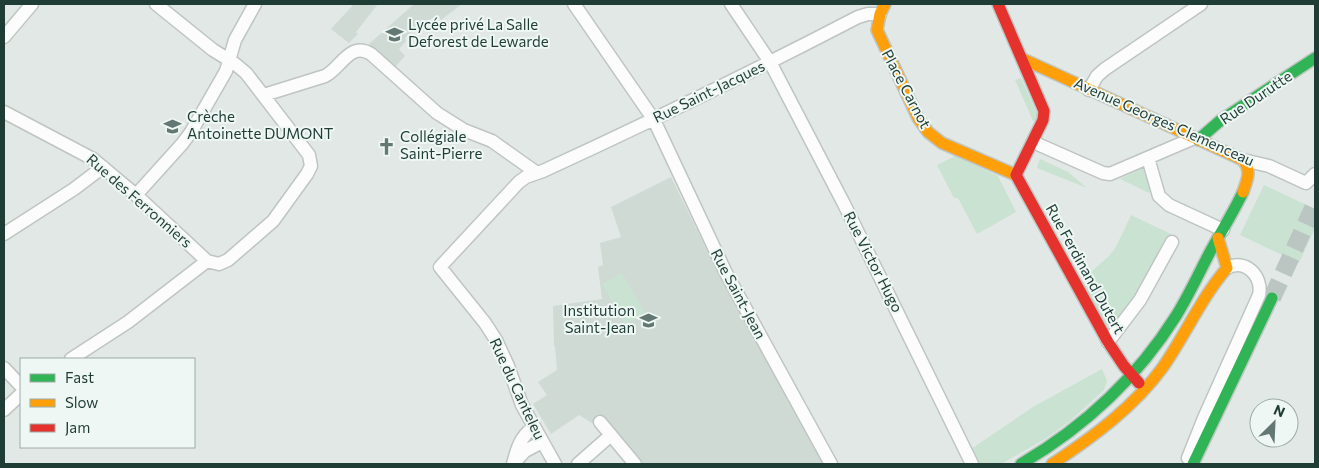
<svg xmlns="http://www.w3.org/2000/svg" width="1319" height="468" font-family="Commissioner,sans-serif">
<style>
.built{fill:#cfdad5}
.green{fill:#cae2d2}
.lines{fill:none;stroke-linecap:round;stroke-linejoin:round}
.secondary-tunnel{stroke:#bbc6c2;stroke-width:18;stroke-dasharray:18 9;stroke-linecap:butt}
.street-casing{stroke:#bfc5c2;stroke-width:15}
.fast-casing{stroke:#bdc6c3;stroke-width:14}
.slow-casing{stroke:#bdc6c3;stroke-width:14}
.jam-casing{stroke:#bdc6c3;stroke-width:14}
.street{stroke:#fbfcfb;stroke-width:12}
.fast{stroke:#30b455;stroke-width:11}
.slow{stroke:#ff9f0a;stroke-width:11}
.jam{stroke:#e5322d;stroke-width:11}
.labels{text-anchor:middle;stroke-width:4;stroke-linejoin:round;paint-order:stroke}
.poi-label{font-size:15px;fill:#1f3c35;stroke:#eff7f4;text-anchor:start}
.street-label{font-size:15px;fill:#1f3c35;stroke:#eff7f4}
</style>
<rect width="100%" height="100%" fill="#e2e8e5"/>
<path class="built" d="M354,4H378L356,32L358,34L349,43L331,29Z
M414,4H462L441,20L437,15L413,30L405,38L406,41L399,49L405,56L395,67L369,44Z
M671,177L719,275L825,464H643L603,417L595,425L579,415L551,434L533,404L547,395L538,382L557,370L555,347L554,346L553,306L602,299L598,267L603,265L600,243L621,237L611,207Z"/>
<path class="green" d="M1021,78L1040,120L1033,121L1015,80Z
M955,156L998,176L1016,212L977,234L958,198H954L937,165Z
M1040,159L1068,172L1087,188L1037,168Z
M1143,168L1150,191L1149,193L1120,179Z
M1264,185L1315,209V228L1299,263L1240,235Z
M1131,215L1171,234L1125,314L1116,325L1109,328L1083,289L1091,272L1109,256L1116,247Z
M622,273L645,313L625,325L602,284Z
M1102,369L1107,381L1104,390L1070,421L1045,439L1001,464H979L971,449L1033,407Z"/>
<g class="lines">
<path class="secondary-tunnel" d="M1272,298L1315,204"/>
<defs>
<path id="street" d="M574,4L654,120L726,273L831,464
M731,4L770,62L844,204L972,464
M4,37L32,4
M1089,90L1097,76L1105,69L1201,4
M264,95L325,76C341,68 350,41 371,54L437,113L464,130L492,141L537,173
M4,112L93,159L136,195L207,261L219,264L228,260L273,221L307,174L311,166L309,155L246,73L234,63L213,50L156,4
M1033,142L1103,173L1110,174L1194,138
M1148,158L1159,196L1169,205L1223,230
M1243,160L1269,166L1306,183L1315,174
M136,195L182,144L191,132L226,71L235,40L255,4
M4,234L74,189L103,167
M1108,342L1140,300L1172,242
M71,359L128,322L207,261
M4,368L21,386
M4,410L21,394
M600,422L635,464
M1188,458L1204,418L1259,295C1263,276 1245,258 1227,268
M515,462L525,451L542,442
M513,464C517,449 520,437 533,428
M555,464L522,405L508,366L496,340L485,323L440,267L519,182L526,177L543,171C650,122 754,71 858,17L868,14H880
M578,464L611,435"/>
<path id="fast" d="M1198,140L1221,120L1315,58
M1021,464C1084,427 1137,378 1176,316C1189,295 1199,273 1210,252C1221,232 1233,213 1243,192
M1193,464L1272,298"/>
<path id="slow" d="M885,4L880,14L877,30L918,118L928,132L942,143L1016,175
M1023,59L1243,160C1252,171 1247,180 1243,192
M1052,464C1093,437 1134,407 1163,367C1186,334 1201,298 1227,268L1218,238"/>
<path id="jam" d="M998,4L1044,111L1043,120L1016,175
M1016,175L1108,342L1124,366L1139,383"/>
</defs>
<use href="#street" class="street-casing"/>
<use href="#fast" class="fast-casing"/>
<use href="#slow" class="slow-casing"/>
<use href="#jam" class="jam-casing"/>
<use href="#street" class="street"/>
<use href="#fast" class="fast"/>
<use href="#slow" class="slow"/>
<use href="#jam" class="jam"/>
</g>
<defs>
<symbol id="school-bare" viewBox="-9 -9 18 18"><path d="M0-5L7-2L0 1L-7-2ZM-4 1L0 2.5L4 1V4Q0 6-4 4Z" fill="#637873" stroke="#eff7f4" stroke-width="2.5" paint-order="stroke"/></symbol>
<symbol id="church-bare" viewBox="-9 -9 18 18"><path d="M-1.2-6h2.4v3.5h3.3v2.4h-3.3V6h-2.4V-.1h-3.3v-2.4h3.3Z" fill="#637873" stroke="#eff7f4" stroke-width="2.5" paint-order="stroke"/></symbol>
</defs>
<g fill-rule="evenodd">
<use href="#school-bare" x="382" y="22" width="25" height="25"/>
<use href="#school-bare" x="160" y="114" width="25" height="25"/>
<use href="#church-bare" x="374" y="134" width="25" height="25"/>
<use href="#school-bare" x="636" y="308" width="25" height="25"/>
</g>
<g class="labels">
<g class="poi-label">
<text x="408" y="30">Lycée privé La Salle<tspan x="408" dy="17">Deforest de Lewarde</tspan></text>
<text x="187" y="122">Crèche<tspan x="187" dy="17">Antoinette DUMONT</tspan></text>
<text x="400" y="142">Collégiale<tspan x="400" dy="17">Saint-Pierre</tspan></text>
<text x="635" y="316" text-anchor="end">Institution<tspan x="635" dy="17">Saint-Jean</tspan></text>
</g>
<g class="street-label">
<text transform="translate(906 89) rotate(62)" y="5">Place Carnot</text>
<text transform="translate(709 92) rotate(-26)" y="5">Rue Saint-Jacques</text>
<text transform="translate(1256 98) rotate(-34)" y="5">Rue Durutte</text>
<text transform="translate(1164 122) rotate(24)" y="5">Avenue Georges Clemenceau</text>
<text transform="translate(139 201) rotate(41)" y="5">Rue des Ferronniers</text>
<text transform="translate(873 262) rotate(63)" y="5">Rue Victor Hugo</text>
<text transform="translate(1085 269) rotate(61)" y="5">Rue Ferdinand Dutert</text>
<text transform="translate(738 294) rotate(62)" y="5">Rue Saint-Jean</text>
<text transform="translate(517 389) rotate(65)" y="5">Rue du Canteleu</text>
</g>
</g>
<rect width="1319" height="468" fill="none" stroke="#1f3c35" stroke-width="10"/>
<rect x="20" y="358" width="175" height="90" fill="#eff7f4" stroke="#9caca8"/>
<rect x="30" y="374" width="25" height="8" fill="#30b455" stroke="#9caca8"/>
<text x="65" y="383" font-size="15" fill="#1f3c35">Fast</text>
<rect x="30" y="399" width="25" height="8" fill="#ff9f0a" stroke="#9caca8"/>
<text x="65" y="408" font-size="15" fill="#1f3c35">Slow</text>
<rect x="30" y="424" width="25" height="8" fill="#e5322d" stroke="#9caca8"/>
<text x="65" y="433" font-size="15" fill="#1f3c35">Jam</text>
<g transform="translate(1274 423) rotate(24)"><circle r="24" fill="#eff7f4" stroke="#9caca8"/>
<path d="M0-4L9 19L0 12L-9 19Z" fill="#637873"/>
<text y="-8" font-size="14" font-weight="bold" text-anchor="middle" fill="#1f3c35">N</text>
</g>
</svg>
